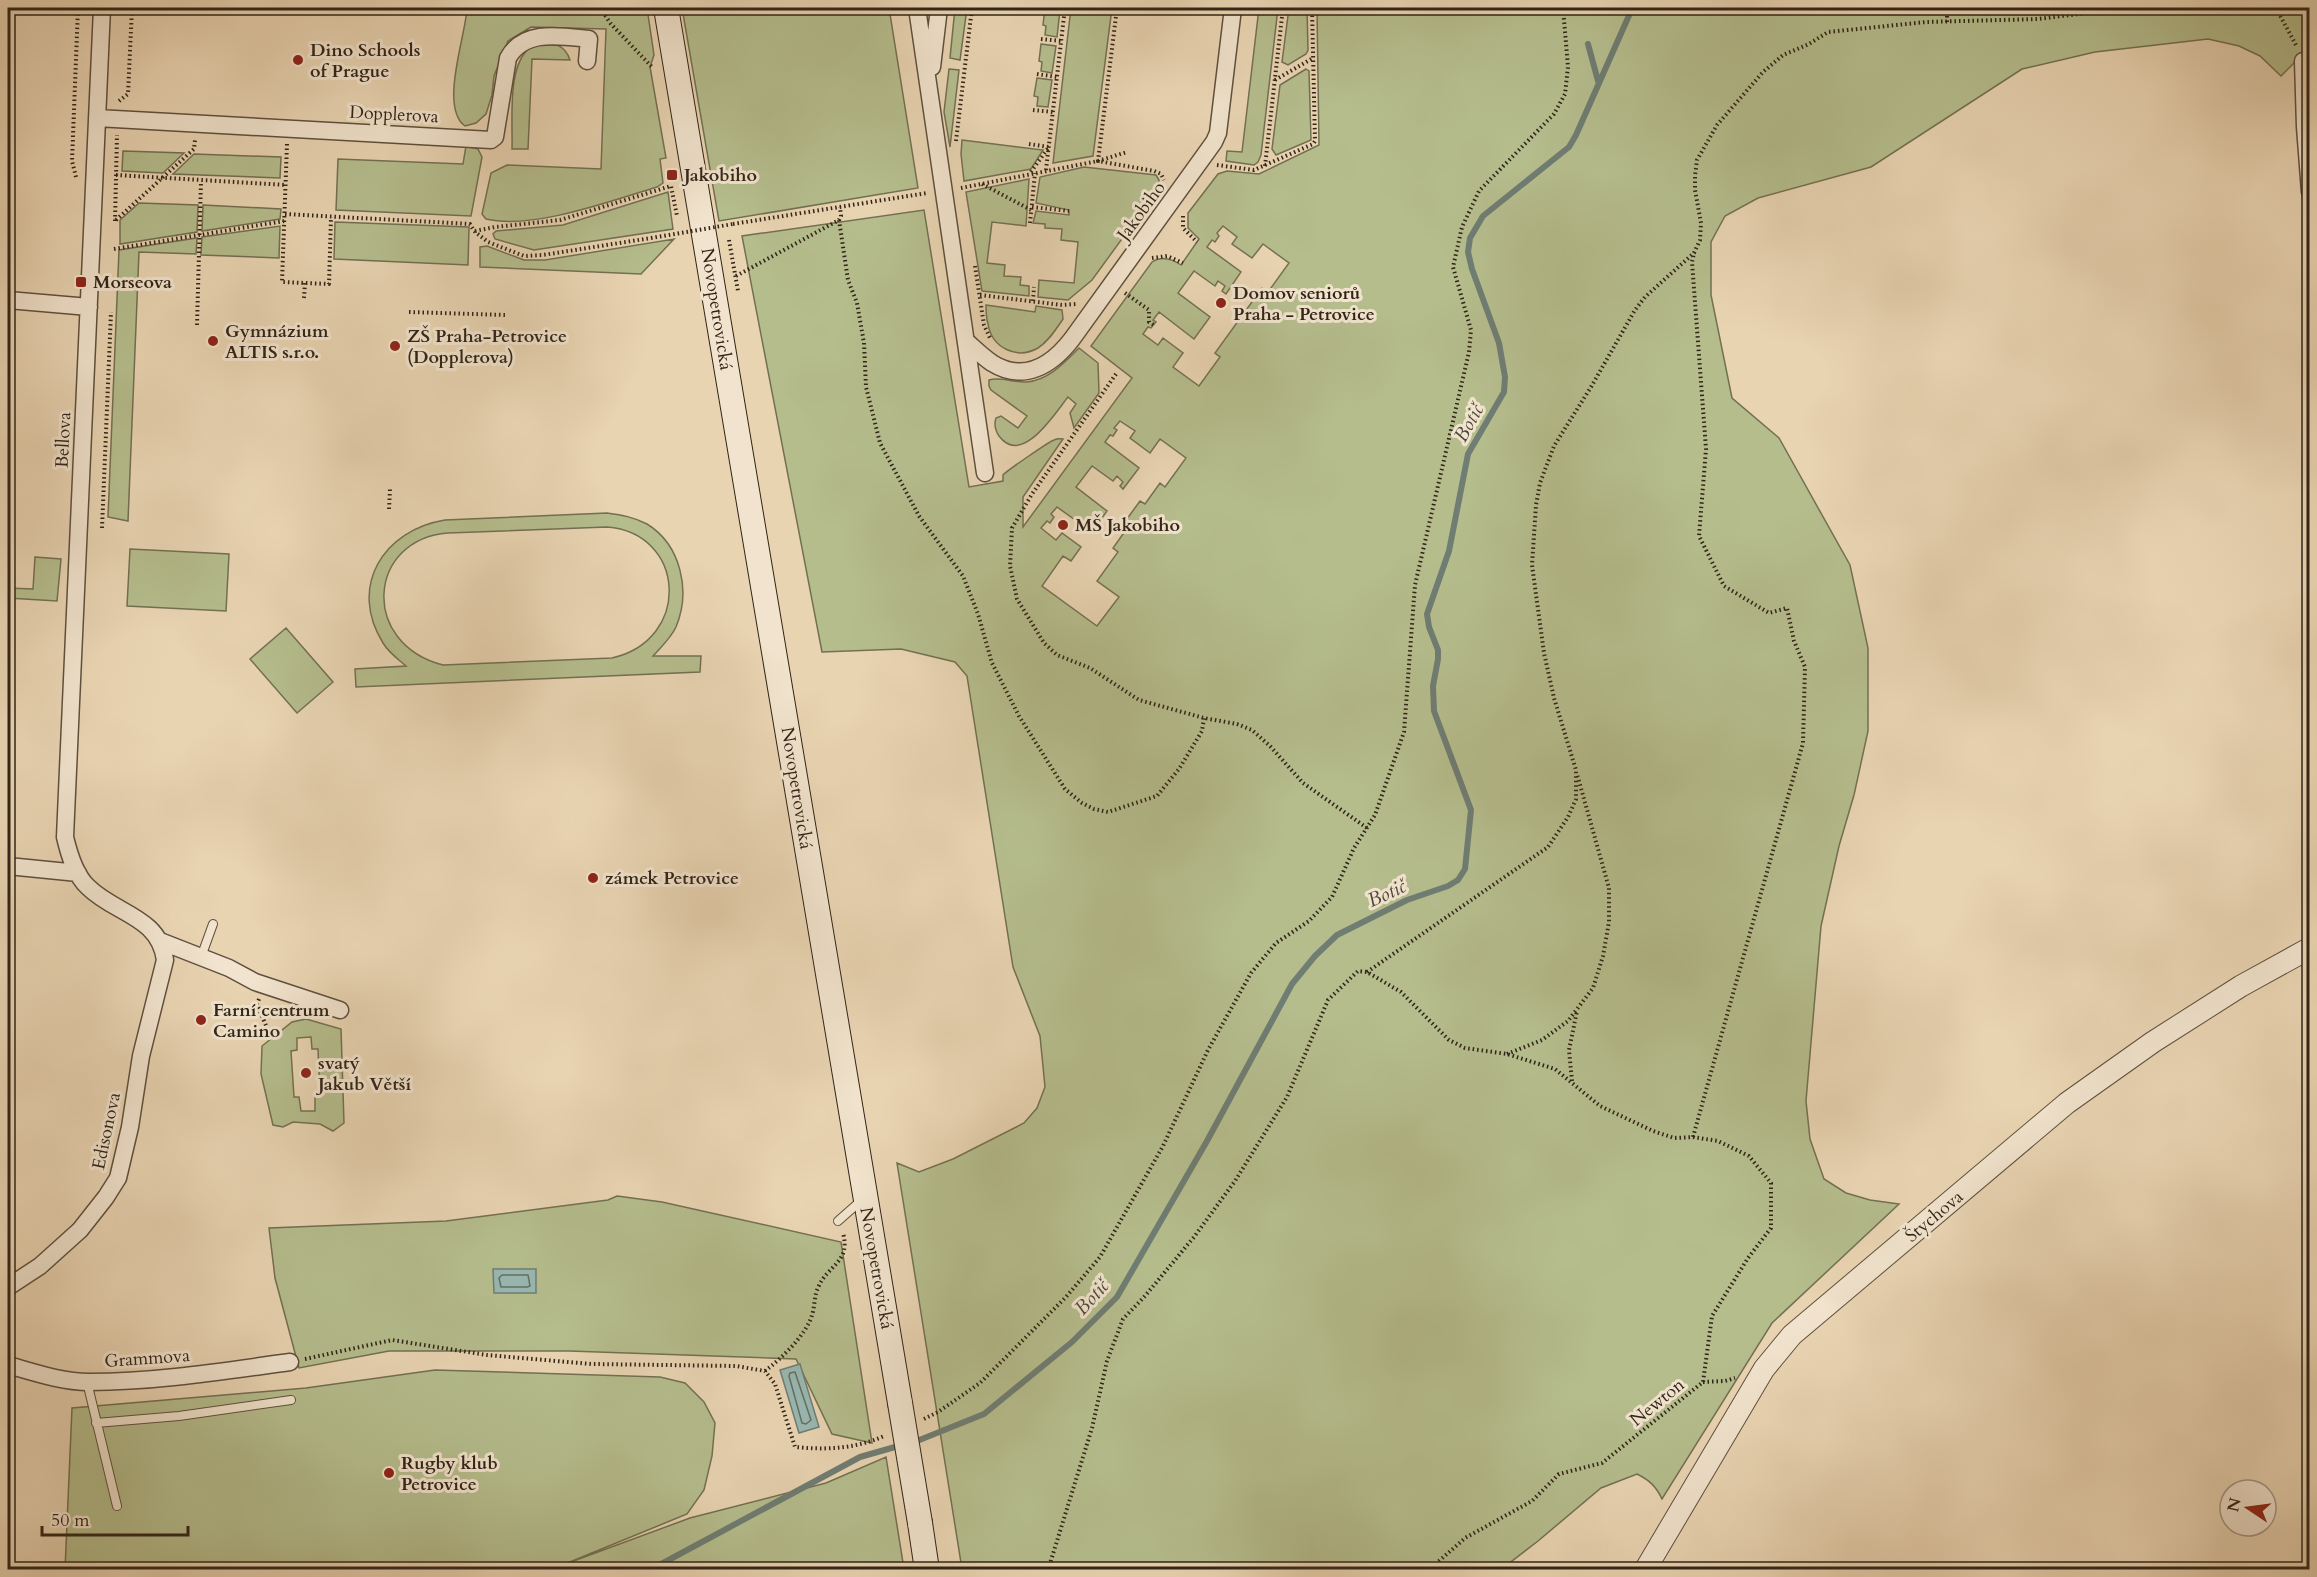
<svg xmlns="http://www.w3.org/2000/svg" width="2317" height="1577" font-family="Cardo,serif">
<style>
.green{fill:#b5bd8d;stroke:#737052;stroke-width:1.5;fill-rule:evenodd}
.water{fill:#98b8b1;stroke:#6f7d73;stroke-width:1.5}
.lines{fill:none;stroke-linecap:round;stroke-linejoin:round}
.shore{stroke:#646e64;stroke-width:1.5}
.stream{stroke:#6f7d73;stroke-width:6}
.service-casing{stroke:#5f503e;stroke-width:10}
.minor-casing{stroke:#5f503e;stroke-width:19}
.tertiary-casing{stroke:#5f503e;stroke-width:23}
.secondary-casing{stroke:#312417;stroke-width:26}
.path{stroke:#312417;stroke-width:4;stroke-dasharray:1.5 3;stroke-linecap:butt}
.service{stroke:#f1e3cd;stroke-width:8}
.minor{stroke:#f1e3cd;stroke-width:16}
.tertiary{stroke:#f1e3cd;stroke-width:21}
.secondary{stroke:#f1e3cd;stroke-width:24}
.secondary-bridge-casing{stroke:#312417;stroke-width:26;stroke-linecap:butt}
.path-bridge{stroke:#312417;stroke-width:4;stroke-dasharray:1.5 3;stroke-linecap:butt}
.secondary-bridge{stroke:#f1e3cd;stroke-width:24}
.poi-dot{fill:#8f2418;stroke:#f1e3cd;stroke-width:2}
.labels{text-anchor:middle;stroke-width:6;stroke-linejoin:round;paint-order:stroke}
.poi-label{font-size:18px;font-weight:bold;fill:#312417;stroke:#f1e3cd;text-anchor:start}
.street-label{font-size:18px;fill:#312417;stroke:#f1e3cd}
.water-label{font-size:20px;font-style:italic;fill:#4b493e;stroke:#f1e3cd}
</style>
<rect width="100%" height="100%" fill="#e9d4b2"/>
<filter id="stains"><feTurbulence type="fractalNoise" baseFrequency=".00333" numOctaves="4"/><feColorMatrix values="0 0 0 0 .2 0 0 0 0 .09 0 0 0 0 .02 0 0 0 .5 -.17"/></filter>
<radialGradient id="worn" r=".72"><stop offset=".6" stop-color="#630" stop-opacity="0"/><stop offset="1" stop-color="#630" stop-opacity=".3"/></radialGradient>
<path class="green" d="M467,8H647L654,55L650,67L666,158L660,159L663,183L657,187C610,201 533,230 486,219L482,214L491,173L507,165L601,169L606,29L531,27L508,41L494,76L492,95L486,114L476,123L465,126C439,107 466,35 467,8Z
M682,8H889L918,188L719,221Z
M955,8H967L960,60L950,58Z
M1045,8L1060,10L1057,37L1045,35L1046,26L1043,25Z
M1071,8H1112L1093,156L1053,163Z
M1259,8H1278L1261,155L1258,162L1254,165L1226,161L1227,151L1242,152Z
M1289,8H1307L1308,50L1306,54L1288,65L1282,62Z
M1317,8H2309V52L2304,53L2281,76L2260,56L2239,46L2208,39L2095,52L2022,69L1871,167L1758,198L1725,216L1711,242V295L1732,398L1779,438L1850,565L1868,648V731L1854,795L1839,846L1821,926L1806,1101L1810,1139L1824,1179L1846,1193L1870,1200L1899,1204L1772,1323L1662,1499C1656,1486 1649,1480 1637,1474L1601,1488L1538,1541L1508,1564L1497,1569H962L897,1163L919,1172L953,1159L1024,1123L1037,1108L1045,1087L1040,1036L1013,967L967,676L955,662L901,649L822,652L742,236L924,210L969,487L1003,481V475C1005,472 1050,441 1054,440C1058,438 1059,439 1063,439L1023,497V527L1132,378L1091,346L1152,262C1161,256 1172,259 1181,265L1199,239L1188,228V213L1218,174L1227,171L1259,174L1319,145ZM1223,226L1237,237L1232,244L1252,258L1263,244L1289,263L1268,292L1262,288L1215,353L1220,357L1199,386L1173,367L1183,353L1163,338L1158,345L1143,334L1148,327L1151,328L1156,322L1153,320L1159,312L1194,339L1210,317L1178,293L1194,271L1215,286L1218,281L1225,286L1222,291L1226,294L1241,272L1207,247L1212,240L1215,242L1219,236L1217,233ZM1120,421L1135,431L1130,438L1150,453L1160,439L1186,458L1165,487L1160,483L1145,504L1140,501L1124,523L1128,527L1113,548L1118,552L1097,581L1119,597L1097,626L1042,586L1063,556L1071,561L1081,547L1062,533L1056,540L1041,528L1047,521L1050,523L1054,517L1051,514L1057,507L1092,532L1107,511L1076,487L1092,466L1113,481L1117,476L1123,482L1120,486L1123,489L1139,468L1105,442L1110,435L1113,436L1117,430L1114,428Z
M1041,44L1056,46L1052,73L1041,71L1042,62L1039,61Z
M533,45C551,45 563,40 570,60L532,59L528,149H512C513,119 506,62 533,45Z
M949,69L959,70L950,147L944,112Z
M1306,69L1309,71L1311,140L1276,155L1272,149L1280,85Z
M1037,78L1052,80L1048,107L1037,106L1038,97L1034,96Z
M962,140L1043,150L1031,169L964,181L961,154Z
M466,146L478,149L482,157L471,216L336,210L338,159L463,164Z
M123,151L184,153L163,173L122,171Z
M194,154L281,157L280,178L173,174Z
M1084,167L1156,175L1159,180V188L1092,280L1068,300L1038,297L1039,280L1074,283L1078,242L1061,240L1062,229L1045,228V224L1033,223L1036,211L1069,215V210L1036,203L1040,177Z
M1029,179L1026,226L992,222L987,263L1005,265L1004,276L1021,277L1020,285L1029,286V296L982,291L966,192Z
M668,192L673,229L534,250L495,239L493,234L496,231L563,225Z
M139,203L198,205L197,232L120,244V220Z
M203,205L281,209L280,219L202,231Z
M335,222L469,227L468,265L334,259Z
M280,226L279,258L201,255L202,237Z
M197,238L196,254L139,252L128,521L108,517L119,250Z
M674,239L641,274L480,267V247L487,246L524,260H545Z
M986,305L1035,312L1036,306L1062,310L1063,319C1056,329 1049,341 1038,348C1017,360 992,348 988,324C986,318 986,311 986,305Z
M1079,348L1098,363L1099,393L1074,428L1070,413L1076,404L1068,397C1055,413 1022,467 999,436C995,430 994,424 996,418L1001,416L1018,428L1027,416L991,390L989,386V380C1001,376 1014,383 1027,382C1049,380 1064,363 1079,348Z
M607,513C621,515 634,517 647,524C681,545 691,591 676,627C671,638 661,647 653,656H701L700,672L356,687L355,669L406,666C398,659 389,653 383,643C348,587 383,530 445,520ZM607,527C686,533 692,640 612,658L443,665C359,643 368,539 448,533Z
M130,549L229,554L226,611L127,606Z
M35,557L61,559L57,601L8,598V588L33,589Z
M286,628L333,682L297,713L250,659Z
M306,1019L341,1029L344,1123L333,1131L320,1124L293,1122L283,1127L273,1125L261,1074L262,1046L292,1022ZM311,1037L312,1049H318L320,1096L315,1097V1111H301L299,1097H294L291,1051L297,1050V1038Z
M617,1196L662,1202L841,1242L872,1443L832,1434L796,1359L569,1351H389L299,1368L275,1278L269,1228L446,1221L608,1200Z
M435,1370L660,1377L685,1383L704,1402L715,1423L712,1456L704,1490L687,1514L560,1566L690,1518L826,1483L886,1457L904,1569L65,1570L72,1408L306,1388Z"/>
<path class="water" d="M493,1269H536V1293H494Z
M800,1364L819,1427L799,1433L780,1370Z"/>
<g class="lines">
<path class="shore" d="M502,1275H528L530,1286L527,1287H501L499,1278Z
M795,1372L811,1420L806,1424L802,1423L789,1376L790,1373Z"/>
<path class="stream" d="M1701,8H1733
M1588,44L1598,81
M912,1443L984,1414L1072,1342L1117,1297L1207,1141L1292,984L1315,956L1337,935L1407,900L1448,886L1458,880L1465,869L1471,810L1434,711L1433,686L1438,659V650L1429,627L1427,614L1449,551L1468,454L1504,392L1505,377L1499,343L1472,269L1468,252L1470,238L1483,216L1569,147L1576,135L1631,11L1635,8
M650,1570L860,1457L902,1445"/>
<defs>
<path id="service" d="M201,957L213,924
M838,1221L863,1199
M87,1382L117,1506
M96,1423L179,1416L291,1400"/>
<path id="minor" d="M917,8L985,473
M2303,61L2305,127L2310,192
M932,67L939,8
M97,118L491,140L495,137L508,58C524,29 560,36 589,39L587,61
M8,300L89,307
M967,342C975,349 983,357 992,363C1024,383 1052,365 1072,339L1214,142L1218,133L1233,8
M8,866L78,873
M160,941L229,968L255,982L340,1010
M8,1287L40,1266L80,1230L106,1197L118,1178L130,1127L141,1056L165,960C159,916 115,914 88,887C75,875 69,854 65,837L102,8
M8,1365C33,1372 62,1382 89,1382C156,1382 224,1371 290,1362"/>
<path id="tertiary" d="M1645,1570L1764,1369L1792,1335L2067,1103L2153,1042L2241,986L2310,948"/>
<path id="secondary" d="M666,8L900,1403
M920,1523L927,1570"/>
</defs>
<use href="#service" class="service-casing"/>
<use href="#minor" class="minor-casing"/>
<use href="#tertiary" class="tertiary-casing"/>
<use href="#secondary" class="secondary-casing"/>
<path class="path" d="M600,8L611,24L653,68
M1117,8L1098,161L1154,171L1161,174L1164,180
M2276,8L2297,47
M1947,22V8
M1041,39L1061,41
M1037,74L1057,77
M1275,80L1313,58
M119,101L128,94L132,8
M1033,110L1053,112
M956,141L972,8
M287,144L282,282L329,284L331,217
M1029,144L1049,147L1030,173
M1217,165L1254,170L1313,144L1315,141L1312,8
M1265,166L1283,8
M1046,170L1065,8
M116,175L286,185
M76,177L72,161L78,8
M982,184L1031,210
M961,188L1098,161L1127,152
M1032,207L1069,211
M285,214L470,224L474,231L488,242L524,256L543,255L651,238
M1183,216V228L1197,242
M116,220L194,149L195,140
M839,220L848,280L857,303L864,343L866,387L880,443L919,516L963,576L978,614L992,663L1019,716L1065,789L1082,803L1094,809L1108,812L1157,796L1179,769L1202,731L1204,718
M115,221L117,135
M1030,223L1035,173
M733,224L927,193
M475,231L495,227L560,220L671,186L677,216
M729,240L738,291
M114,249L284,221
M1152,258L1167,256L1183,263
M975,266L984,325L990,338
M736,276L839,220L841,216L840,207
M1125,293L1149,310V322L1154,325
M980,295L1062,305L1076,304
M304,298L305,283
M1033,301L1034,287
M409,312L505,315
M197,325L201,181
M1116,374L1032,494L1012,528L1010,566L1017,599L1044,643L1057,655L1090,668L1139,700L1204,718L1237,724L1252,730L1270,746L1303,783L1367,828
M389,509L390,489
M102,528L111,312
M1367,972L1548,847L1568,817L1576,799V770L1554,698L1544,653L1532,565L1536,505L1540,483L1554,446L1591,387L1635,310L1645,297L1694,253L1700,240L1701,223L1695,190V176L1697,160L1717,125L1763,72L1783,55L1809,44L1828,32L1926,22L2038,19L2127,8
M259,999L257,1004L272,1040
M1507,1054L1542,1040L1568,1021L1593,988L1603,956L1609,922V888L1577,774
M1572,1081L1569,1050L1577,1011
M1693,1137L1803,743L1805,667L1794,641L1787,608L1769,613L1724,586L1699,536L1706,449L1692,262L1694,253
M305,1359L392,1340L487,1355L591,1364L736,1366L765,1371L775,1384L795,1447C826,1450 855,1449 884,1436
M765,1371C782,1358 806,1335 812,1315C815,1306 814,1296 818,1288C827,1265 851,1263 843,1233
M1703,1382L1725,1381L1735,1378
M924,1419L938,1412L980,1383L1066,1297L1100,1257L1163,1146L1208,1050L1251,973L1276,943L1309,921L1332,897L1354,848L1375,815L1404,732L1415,585L1469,352L1471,330L1453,267L1462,227L1479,191L1554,114L1565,94L1568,67L1563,8
M1048,1570L1092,1428L1107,1361L1123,1319L1145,1296L1194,1237L1235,1181L1287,1097L1328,1000L1358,971L1367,972L1401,992L1449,1040L1465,1048L1507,1054L1555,1069L1600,1106L1653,1131L1674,1138L1693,1137L1718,1141L1749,1156L1771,1183V1228L1748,1258L1712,1316L1703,1382L1602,1463L1559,1474L1532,1501L1465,1538L1429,1570"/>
<use href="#service" class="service"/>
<use href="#minor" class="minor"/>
<use href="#tertiary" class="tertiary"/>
<use href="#secondary" class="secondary"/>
<defs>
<path id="secondary-bridge" d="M900,1403L920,1523"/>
</defs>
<use href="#secondary-bridge" class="secondary-bridge-casing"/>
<path class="path-bridge" d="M651,238L733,224"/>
<use href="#secondary-bridge" class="secondary-bridge"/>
</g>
<g class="poi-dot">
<circle cx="298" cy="60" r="6"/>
<rect x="666" y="169" width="12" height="12" rx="3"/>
<rect x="75" y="276" width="12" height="12" rx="3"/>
<circle cx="1221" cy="303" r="6"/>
<circle cx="213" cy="341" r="6"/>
<circle cx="395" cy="346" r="6"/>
<circle cx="1063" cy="525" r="6"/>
<circle cx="593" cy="878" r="6"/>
<circle cx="201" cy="1020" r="6"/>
<circle cx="306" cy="1073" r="6"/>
<circle cx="389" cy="1473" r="6"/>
</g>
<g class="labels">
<g class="poi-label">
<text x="310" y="56">Dino Schools<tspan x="310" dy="21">of Prague</tspan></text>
<text x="684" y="181">Jakobiho</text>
<text x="93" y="288">Morseova</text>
<text x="1233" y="299">Domov seniorů<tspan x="1233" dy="21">Praha - Petrovice</tspan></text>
<text x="225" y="337">Gymnázium<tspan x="225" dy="21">ALTIS s.r.o.</tspan></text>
<text x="407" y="342">ZŠ Praha-Petrovice<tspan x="407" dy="21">(Dopplerova)</tspan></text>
<text x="1075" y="531">MŠ Jakobiho</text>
<text x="605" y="884">zámek Petrovice</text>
<text x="213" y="1016">Farní centrum<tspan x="213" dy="21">Camino</tspan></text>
<text x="318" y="1069">svatý<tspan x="318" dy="21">Jakub Větší</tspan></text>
<text x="401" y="1469">Rugby klub<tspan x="401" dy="21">Petrovice</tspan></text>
</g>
<g class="street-label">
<text transform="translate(394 114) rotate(3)" y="6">Dopplerova</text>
<text transform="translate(1141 211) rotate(-54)" y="6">Jakobiho</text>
<text transform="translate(717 309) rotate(81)" y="6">Novopetrovická</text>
<text transform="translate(63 440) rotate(-87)" y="6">Bellova</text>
<text transform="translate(797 788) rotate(81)" y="6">Novopetrovická</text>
<text transform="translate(106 1131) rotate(-78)" y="6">Edisonova</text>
<text transform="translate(1934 1216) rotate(-40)" y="6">Štychova</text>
<text transform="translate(877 1268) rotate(80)" y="6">Novopetrovická</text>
<text transform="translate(147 1358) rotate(-4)" y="6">Grammova</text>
<text transform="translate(1657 1402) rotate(-39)" y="6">Newton</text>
</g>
<g class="water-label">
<text transform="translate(1468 423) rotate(-61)" y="7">Botič</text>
<text transform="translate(1386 893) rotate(-25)" y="7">Botič</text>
<text transform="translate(1091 1297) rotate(-48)" y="7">Botič</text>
</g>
</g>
<rect width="2317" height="1577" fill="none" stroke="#e9d4b2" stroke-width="30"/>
<rect x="9" y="9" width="2299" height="1559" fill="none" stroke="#312417" stroke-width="3"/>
<rect x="15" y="15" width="2287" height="1547" fill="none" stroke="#312417" stroke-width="1.5"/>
<g transform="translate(2248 1508) rotate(283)"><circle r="28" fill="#f1e3cd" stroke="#a49784" stroke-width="1.5"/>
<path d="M0-4.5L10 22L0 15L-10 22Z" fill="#8f2418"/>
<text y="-9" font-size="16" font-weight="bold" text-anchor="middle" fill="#312417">N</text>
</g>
<path d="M42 1526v9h146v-9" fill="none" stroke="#312417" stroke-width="3"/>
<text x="51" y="1526" font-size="18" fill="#312417" stroke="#f1e3cd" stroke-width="4.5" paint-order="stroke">50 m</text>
<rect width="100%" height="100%" filter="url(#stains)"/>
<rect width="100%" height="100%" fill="url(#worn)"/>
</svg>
